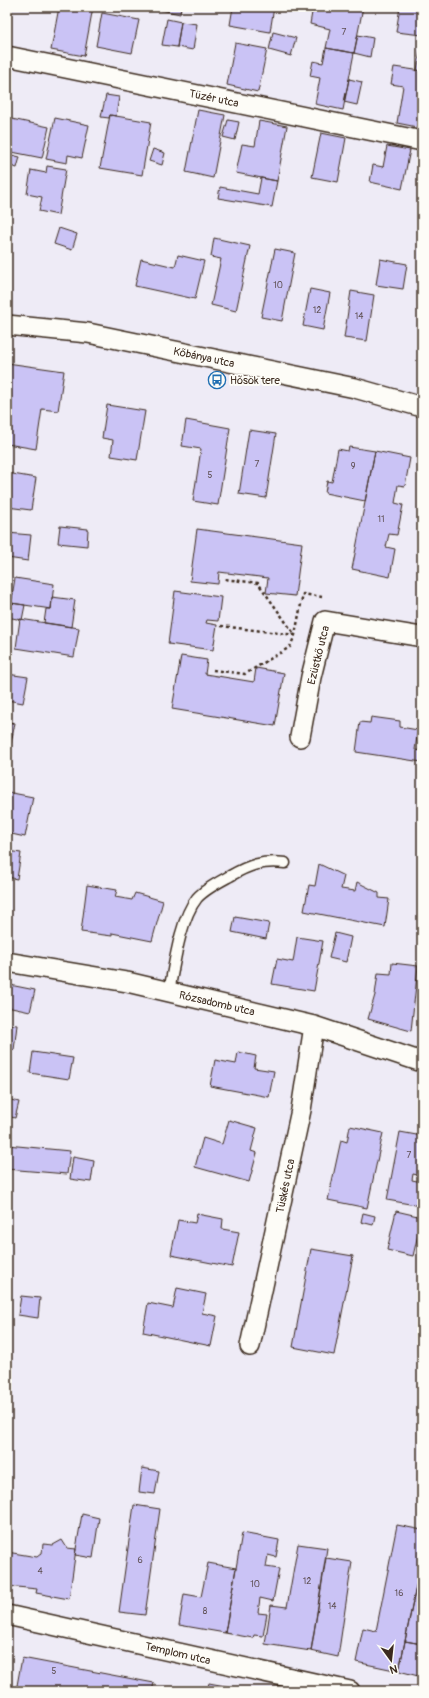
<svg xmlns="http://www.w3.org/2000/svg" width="429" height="1698" font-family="Pangolin,sans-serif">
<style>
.building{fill:#cac3f5;stroke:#3b2a1e}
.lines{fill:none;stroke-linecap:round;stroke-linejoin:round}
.lane-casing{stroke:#3b2a1e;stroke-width:13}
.street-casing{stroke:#3b2a1e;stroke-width:22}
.path{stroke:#3b2a1e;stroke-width:2.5;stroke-dasharray:3 3;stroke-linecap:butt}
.lane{stroke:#fdfcf7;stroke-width:10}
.street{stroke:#fdfcf7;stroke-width:19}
.labels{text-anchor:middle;stroke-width:4;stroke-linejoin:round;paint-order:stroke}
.number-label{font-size:9px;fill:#5f5054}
.street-label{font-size:11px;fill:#3b2a1e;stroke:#fdfcf7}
.poi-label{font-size:11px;fill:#3b2a1e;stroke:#fdfcf7;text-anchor:start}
</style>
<rect width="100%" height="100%" fill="#eeebf6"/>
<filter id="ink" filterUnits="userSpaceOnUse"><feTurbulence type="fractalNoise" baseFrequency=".025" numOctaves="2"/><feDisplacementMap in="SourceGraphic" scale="8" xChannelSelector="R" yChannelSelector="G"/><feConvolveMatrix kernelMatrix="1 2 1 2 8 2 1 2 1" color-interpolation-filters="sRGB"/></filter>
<g filter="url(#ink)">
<path class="building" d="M59,7H93L84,56L51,50Z
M162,7H181L180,14L161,10Z
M233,7H274L270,32L230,25Z
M313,7H363L354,53L326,48L330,29L310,24Z
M400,7H422V35L396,32Z
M102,13L139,20L132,53L96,46Z
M167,19L181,22L177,47L162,45Z
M181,22L197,24L193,50L177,47Z
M273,32L296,38L291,56L269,50Z
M358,35L373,38L370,57L354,53Z
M422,40V71L417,70Z
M235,43L267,49L258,92L227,85Z
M326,48L354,53L343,110L315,104L320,78L310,76L313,61L323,63Z
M394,67L422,71V128L397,123L403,86L391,84Z
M349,79L362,82L357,105L344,102Z
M106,95L119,97L116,116L110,115L109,118L101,117Z
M198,110L225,115L213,178L186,172Z
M110,115L151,122L142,175L100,168Z
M7,118L49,127L42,158L7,151Z
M55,118L89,125L82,158L68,155L67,163L46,159Z
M228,120L239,122L235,140L223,137Z
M259,121L287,126L277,181L236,173L242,144L255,146Z
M321,133L346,138L338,182L312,177Z
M387,146L410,150L402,189L370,182L373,165L383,167Z
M153,149L165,153L162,165L149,161Z
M7,154L20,157L17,168L7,165Z
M47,166L66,169L58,215L39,211L42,197L27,194L31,170L46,173Z
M261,178L277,181L272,207L218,198L220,187L258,194Z
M59,228L77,234L72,250L54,244Z
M214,238L250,246L236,311L211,305L221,259L211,257Z
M275,249L295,253L282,321L261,317Z
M178,255L204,261L195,299L135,286L141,259L175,267Z
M380,259L407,264L403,289L376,285Z
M310,289L330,293L323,330L303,326Z
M351,291L374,295L367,341L344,338Z
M7,363L64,371L58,411L42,409L36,449L7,444Z
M107,405L145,411L137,460L111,456L113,440L102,438Z
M186,420L230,428L218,505L193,501L201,449L182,446Z
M249,430L276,434L266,498L239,494Z
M349,447L375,451L365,501L325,493L327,481L332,482L338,449L348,451Z
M375,451L410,458L405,486L398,485L395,503L403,505L397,535L389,534L386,547L395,549L390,577L352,569Z
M7,473L36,478L31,510L7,507Z
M60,526L88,529L87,546L58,543Z
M197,529L302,543L295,596L266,593L268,578L219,572L218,584L190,581Z
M7,533L31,535L28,561L7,558Z
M15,578L54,584L51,609L11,603Z
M175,591L221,597L218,621L207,620L206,623L217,625L213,650L168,644Z
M7,592L13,593L11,603L25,605L22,620L7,617Z
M52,597L75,600L71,627L44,623L46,609H51Z
M20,619L79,628L74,657L16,648Z
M181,656L207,660L205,674L254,682L256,668L284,673L275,726L172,709Z
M7,674L28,677L23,703L7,700Z
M371,717L400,721V727L418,730L415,750L422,751V762L356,752L360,722L370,723Z
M7,722L15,723L11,743H7Z
M7,792L33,797L25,837L7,833Z
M7,851L21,853L17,879L7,877Z
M319,864L344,876L341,889L355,891L357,882L379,893V898L389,899L385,927L304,911L309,885L315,886Z
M87,885L117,890L115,897L132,900L135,893L163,901L152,941L112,933V936L81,932Z
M235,917L269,923L266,939L232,932Z
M335,933L351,937L346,962L329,958Z
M297,937L323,941L314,991L272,984L277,959L293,962Z
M392,963L418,966L411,1031L368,1019L375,995L378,973L391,974Z
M10,985L35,990L30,1012L7,1007Z
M7,1024L17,1025L14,1050L7,1049Z
M33,1052L73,1058L69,1079L30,1073Z
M238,1052L256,1056L254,1068L274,1071L269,1097L210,1086L215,1060L236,1064Z
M7,1099L19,1102L15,1118L7,1116Z
M229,1120L257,1128L251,1151L257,1153L249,1182L195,1167L203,1138L222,1144Z
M350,1126L383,1133L367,1208L328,1200L341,1140L347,1142Z
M400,1132L422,1136V1176L413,1174L412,1180L422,1182L421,1206L387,1200Z
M7,1145L70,1151L67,1174L7,1169Z
M73,1157L94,1161L91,1182L70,1179Z
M396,1211L422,1217L413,1256L387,1250Z
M363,1213L375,1216L373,1225L361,1222Z
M197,1214L223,1219L222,1229L239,1232L232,1267L171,1255L178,1220L195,1223Z
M311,1249L353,1256L334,1355L293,1347Z
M177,1288L206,1294L202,1313L217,1316L211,1346L143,1332L148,1303L173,1308Z
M21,1296L40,1298L38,1318L18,1315Z
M142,1468L159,1471L155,1494L139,1492Z
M134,1505L160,1509L145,1615L119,1612Z
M82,1514L99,1518L93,1558L75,1555Z
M397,1525L422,1530V1557L399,1671L356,1662L363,1628L376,1631Z
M242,1533L279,1540L276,1557L268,1555L266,1567L279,1569L273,1601L260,1598L258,1613L267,1614L263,1636L254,1635L253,1638L225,1633Z
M62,1540L67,1548L76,1549L69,1599L36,1593L37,1589L7,1586V1552L37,1557L42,1553L43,1544L53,1545Z
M298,1544L327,1548L311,1651L265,1644L271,1605L287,1607Z
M422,1557V1644L405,1641Z
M326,1558L352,1562L338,1657L311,1651Z
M208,1563L236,1568L225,1633L179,1625L184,1594L201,1597Z
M405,1641L422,1644V1677L399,1671Z
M22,1658L154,1683L152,1691H16Z
M209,1683L236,1688L235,1691H207Z"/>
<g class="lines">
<defs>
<path id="lane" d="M169,992C174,966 180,919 197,898C205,889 219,882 230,876C249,865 263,860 285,863"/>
<path id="street" d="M7,56L422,141
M7,325L88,333L355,388L422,407
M300,737L311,677L325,621L422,637
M7,962L127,982L314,1026L422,1062
M250,1346L301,1110L314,1026
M7,1615L350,1691"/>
</defs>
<use href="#lane" class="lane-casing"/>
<use href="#street" class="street-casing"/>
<path class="path" d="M221,626L295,635L258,583L224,579
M213,670L245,674L290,647L295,635L303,594L322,597"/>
<use href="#lane" class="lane"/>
<use href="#street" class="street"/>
</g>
</g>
<defs>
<symbol id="bus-ring" viewBox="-11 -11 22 22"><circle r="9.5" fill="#fdfcf7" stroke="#1f6fb2" stroke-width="1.5"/><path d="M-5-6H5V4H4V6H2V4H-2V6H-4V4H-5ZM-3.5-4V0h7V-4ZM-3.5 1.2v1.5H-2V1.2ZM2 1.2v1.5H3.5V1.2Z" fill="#1f6fb2"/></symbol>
</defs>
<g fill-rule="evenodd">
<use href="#bus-ring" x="207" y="370" width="20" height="20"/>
</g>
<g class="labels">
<g class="number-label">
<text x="344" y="35">7</text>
<text x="278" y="288">10</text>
<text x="317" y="313">12</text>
<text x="359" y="319">14</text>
<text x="257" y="467">7</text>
<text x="353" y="469">9</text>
<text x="210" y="478">5</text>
<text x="381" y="522">11</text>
<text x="409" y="1158">7</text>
<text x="140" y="1563">6</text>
<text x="40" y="1574">4</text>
<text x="307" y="1584">12</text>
<text x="255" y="1587">10</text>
<text x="399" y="1596">16</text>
<text x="332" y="1609">14</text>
<text x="205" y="1614">8</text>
<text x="54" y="1674">5</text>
</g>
<g class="street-label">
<text transform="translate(214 98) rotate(12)" y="4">Tüzér utca</text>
<text transform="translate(204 357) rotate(12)" y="4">Kőbánya utca</text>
<text transform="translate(318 655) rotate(-76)" y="4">Ezüstkő utca</text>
<text transform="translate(217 1003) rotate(13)" y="4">Rózsadomb utca</text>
<text transform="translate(285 1186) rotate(-78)" y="4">Tüskés utca</text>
<text transform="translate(178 1653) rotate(13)" y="4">Templom utca</text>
</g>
<g class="poi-label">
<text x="230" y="384">Hősök tere</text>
</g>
</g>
<rect width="429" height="1698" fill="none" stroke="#fdfcf7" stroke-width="24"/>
<rect x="12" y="12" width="405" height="1674" fill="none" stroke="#3b2a1e" stroke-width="1.5" filter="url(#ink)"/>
<g transform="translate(391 1660) rotate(165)" stroke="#fdfcf7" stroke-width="3" paint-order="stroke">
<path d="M0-3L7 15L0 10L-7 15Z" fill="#3b2a1e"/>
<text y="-6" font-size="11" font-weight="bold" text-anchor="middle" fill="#3b2a1e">N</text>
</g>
</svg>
